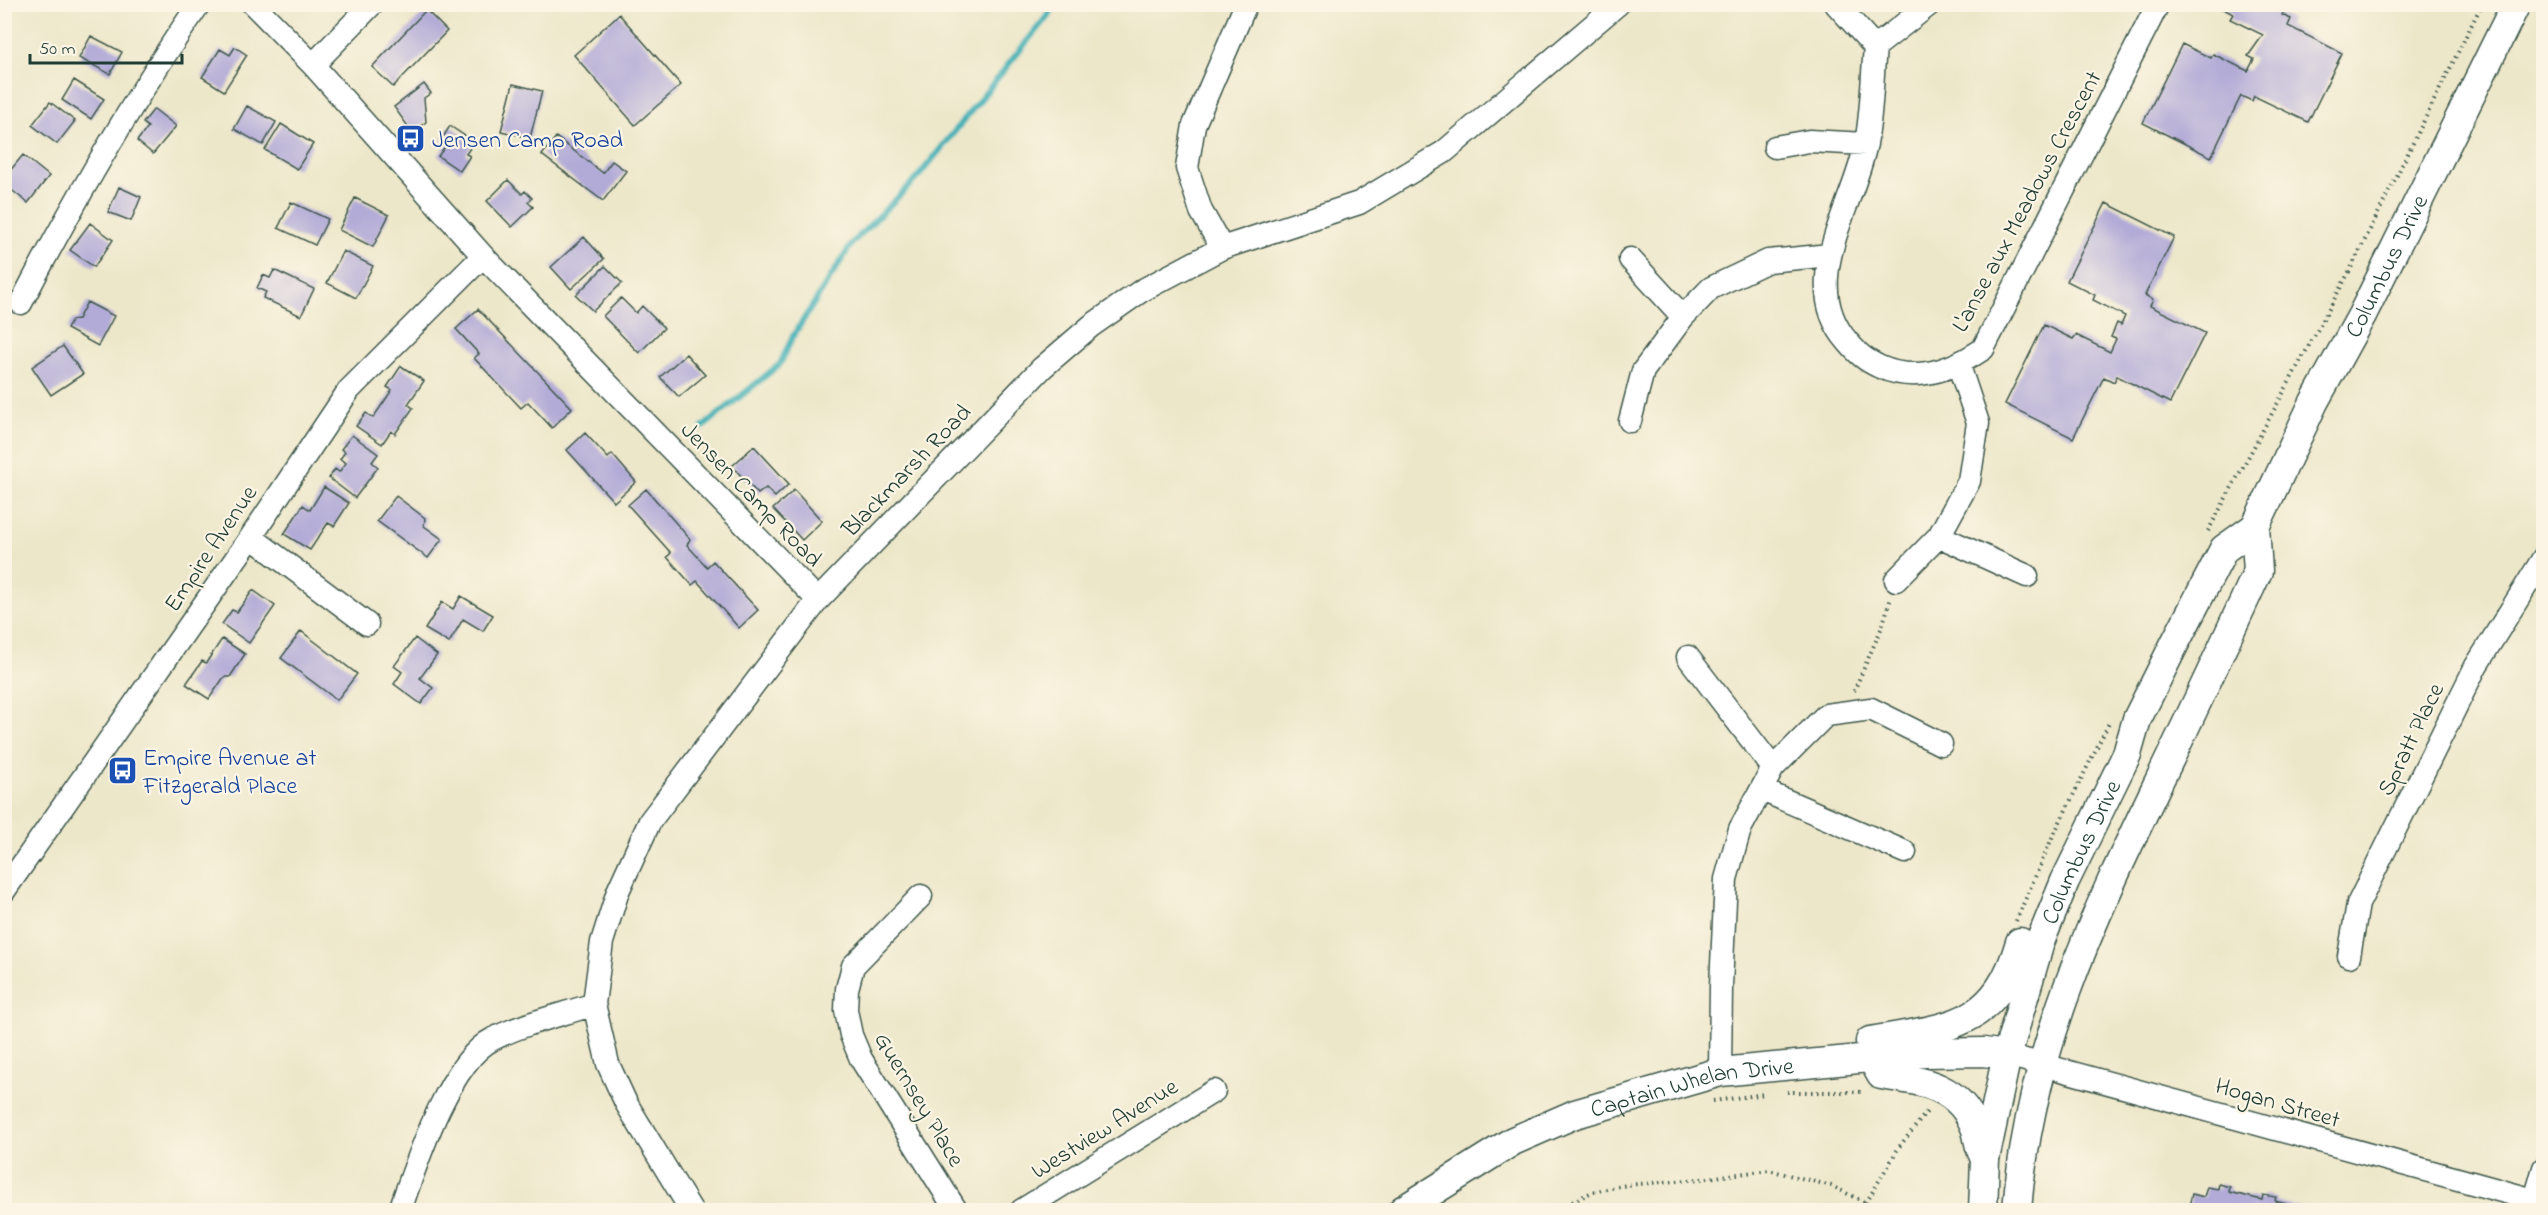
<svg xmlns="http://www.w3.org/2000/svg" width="2548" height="1215" font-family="'Indie Flower',sans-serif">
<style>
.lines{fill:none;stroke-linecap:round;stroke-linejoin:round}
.stream{stroke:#3fb0b7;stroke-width:6}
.building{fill:#b2abd7}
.minor-casing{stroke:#3e564a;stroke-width:25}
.major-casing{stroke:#3e564a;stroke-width:31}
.path{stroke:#3e564a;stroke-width:4;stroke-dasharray:1.5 4.5;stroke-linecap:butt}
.minor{stroke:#fff;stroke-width:22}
.major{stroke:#fff;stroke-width:28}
.labels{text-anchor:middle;stroke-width:4.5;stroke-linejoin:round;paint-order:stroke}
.transit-label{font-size:24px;fill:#164399;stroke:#fcf5e5;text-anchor:start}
.street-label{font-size:24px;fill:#1f3d34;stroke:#fcf5e5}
</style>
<rect width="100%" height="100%" fill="#fcf5e5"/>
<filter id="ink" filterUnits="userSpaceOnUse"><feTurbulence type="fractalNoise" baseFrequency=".0167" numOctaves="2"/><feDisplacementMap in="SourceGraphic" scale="12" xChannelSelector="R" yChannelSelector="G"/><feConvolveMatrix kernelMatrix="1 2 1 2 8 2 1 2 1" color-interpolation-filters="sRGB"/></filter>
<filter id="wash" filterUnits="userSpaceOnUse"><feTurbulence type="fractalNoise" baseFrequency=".008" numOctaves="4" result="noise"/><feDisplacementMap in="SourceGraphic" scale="24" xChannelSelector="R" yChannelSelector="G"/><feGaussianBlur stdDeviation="1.35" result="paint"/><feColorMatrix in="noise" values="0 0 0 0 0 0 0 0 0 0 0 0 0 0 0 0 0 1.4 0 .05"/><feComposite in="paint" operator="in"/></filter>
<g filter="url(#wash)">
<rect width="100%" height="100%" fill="#ede7ca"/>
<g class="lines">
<path class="stream" d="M703,427L780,364L793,336L853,242L918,177L1057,4"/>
</g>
<g id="blocks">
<path class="building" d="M2214,4H2287L2282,15L2291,19L2288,26L2342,53L2308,122L2254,96L2252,101L2241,96L2211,157L2143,123L2182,44L2211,58L2213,54L2248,71L2254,59L2248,56L2263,35L2230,19L2233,14Z
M426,10L447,31L393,87L372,67Z
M619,14L681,85L635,125L574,55Z
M91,36L122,52L110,74L79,58Z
M235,47L247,55L224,91L202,77L220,49L230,55Z
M74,80L104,99L91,119L62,100Z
M424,84L431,93L424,98L426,122L412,132L394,107Z
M513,84L542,91L530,138L501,131Z
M50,102L75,121L57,144L32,125Z
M247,106L276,122L263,145L234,129Z
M154,109L176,126L153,154L137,141L148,127L143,123Z
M281,124L313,144L297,169L265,150Z
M450,126L474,142L466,154L470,156L460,171L438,156L447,144L441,140Z
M556,137L603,173L612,161L626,171L603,201L542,155Z
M23,155L49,176L28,203L4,184V178Z
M508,180L522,194L525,191L532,198L528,202L533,207L512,227L487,201Z
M119,187L141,197L131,221L108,212Z
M355,198L389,215L373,247L339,230Z
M291,202L328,219L315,245L278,228Z
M2106,203L2174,237L2145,295L2153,300L2150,306L2205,333L2170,403L2117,376L2114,382L2104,377L2073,438L2005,404L2044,325L2073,339L2076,335L2110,352L2116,339L2111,337L2117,323L2121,325L2125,316L2093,300L2095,295L2067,281Z
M90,223L113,240L94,267L70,250Z
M584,237L604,259L571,289L551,267Z
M343,251L373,266L356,298L327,283Z
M605,266L622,283L593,311L576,295Z
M274,270L314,289L301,316L263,298L266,292L257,288L263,275L270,278Z
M621,298L636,313L642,306L664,328L639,353L603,316Z
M87,302L114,316L98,346L67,329L72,320L78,319Z
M478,309L572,408L552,428L528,402L521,408L474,358L479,354L456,329Z
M63,346L83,374L51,395L32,367Z
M686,354L705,375L679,397L660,377Z
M401,366L424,381L408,404L413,408L395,434L391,431L382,444L356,426L366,413L373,418L392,390L387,387Z
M585,433L608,458L612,454L636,482L614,502L567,450Z
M352,435L378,454L372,462L378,467L355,498L329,478L335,469L339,472L346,463L340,459L345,452L341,449Z
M754,446L789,484L775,497L766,488L758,494L732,466Z
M324,487L349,503L334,526L328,523L310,550L284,534L303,505L310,510Z
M646,489L690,539L687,545L707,567L713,561L758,610L739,628L697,581L692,585L667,557L671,553L628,505Z
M794,490L822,521L802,540L773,509Z
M396,496L425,518L424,526L442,539L428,558L377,521Z
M253,590L275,606L249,643L222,624L232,610L237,612Z
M461,596L493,615L483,631L463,619L449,643L425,629L442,602L453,609Z
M301,631L357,674L337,700L281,658Z
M415,638L437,655L420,678L433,688L421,704L394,684L402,672L394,666Z
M222,639L245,654L230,677H224L209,699L186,684L202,661L206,663Z
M2219,1184L2230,1187L2229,1192L2262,1200L2263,1195L2276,1197L2275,1201L2311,1210H2188L2192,1194L2204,1197L2207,1187L2218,1189Z"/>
</g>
</g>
<g filter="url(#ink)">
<use href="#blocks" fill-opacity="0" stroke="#3e564a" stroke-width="1.5"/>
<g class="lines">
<defs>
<path id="minor" d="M253,4L313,65L483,256L818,600
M1836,4L1875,47C1872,79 1872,112 1866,143C1854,207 1796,283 1848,342C1858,354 1865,360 1880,367C1916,383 1952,370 1983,349L2158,4
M1875,47L1930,4
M313,65L372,4
M1775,147L1809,141L1866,144
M1222,248L1201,211L1187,168L1194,125L1246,4
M1630,259L1683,317
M21,303C74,201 133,100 199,4
M1630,421L1643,371L1683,317L1711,288L1768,261L1830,255
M1939,536L2027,576
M251,537L367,624
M1896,580L1939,536L1969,481L1978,423L1959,366
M1688,657L1773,768
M1762,790L1905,852
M4,891L251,537L349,390L483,256
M921,896L853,966L847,989L846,1010L851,1035L861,1059L956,1210
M2349,956L2358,904L2476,666L2544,557
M2007,1055L2534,1200
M1720,1072L1721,986L1726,879L1740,829L1773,768L1826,715L1871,709L1941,744
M400,1210C416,1164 449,1061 493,1039C524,1023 562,1015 594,1004
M691,1210L626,1103L608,1064L594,1004L602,942L618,891L650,821L818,600L1042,368L1091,326L1141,291L1222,248L1359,203L1444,152L1618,4
M1022,1210L1214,1091
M2532,1210L2544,1168"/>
<g id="major">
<path d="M1870,1041C1948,1027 1995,1029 2020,942"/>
<path d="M1871,1057L1881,1075C1920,1081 1958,1084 1975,1127C1979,1138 1978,1148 1985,1158"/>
<path id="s1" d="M1403,1210L1513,1141L1575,1114L1720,1072L1924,1053L1984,1052L2007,1055"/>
<path id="s2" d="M1983,1210L1985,1159L2007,1055L2040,942L2065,881L2127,754L2137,719L2176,641L2224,549L2255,527L2314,402L2362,315L2516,4"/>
<path d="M2017,1210C2029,1052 2091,922 2159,781C2193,712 2225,642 2258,571L2255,527"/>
</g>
</defs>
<use href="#minor" class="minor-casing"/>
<use href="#major" class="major-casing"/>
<path class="path" d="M2208,531L2348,274L2482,4
M1854,691L1882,627L1891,598
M2016,921L2052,838L2110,721
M1787,1092H1864
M1713,1101L1765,1094
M1866,1203L1899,1147L1929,1109
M1556,1210L1592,1192L1627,1185L1700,1179L1769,1170L1832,1186L1866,1203L1873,1210"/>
<use href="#minor" class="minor"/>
<use href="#major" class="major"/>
</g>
</g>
<defs>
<symbol id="bus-square" viewBox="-11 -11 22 22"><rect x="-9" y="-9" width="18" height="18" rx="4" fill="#1a4fb4" stroke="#fcf5e5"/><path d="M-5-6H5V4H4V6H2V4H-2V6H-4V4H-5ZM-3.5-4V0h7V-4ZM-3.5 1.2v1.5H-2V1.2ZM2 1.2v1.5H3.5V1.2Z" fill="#fff"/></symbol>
</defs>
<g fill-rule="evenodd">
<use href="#bus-square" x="394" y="122" width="33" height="33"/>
<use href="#bus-square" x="106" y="754" width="33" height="33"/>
</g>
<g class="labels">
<g class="transit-label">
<text x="432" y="147">Jensen Camp Road</text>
<text x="143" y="765">Empire Avenue at<tspan x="143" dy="28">Fitzgerald Place</tspan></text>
</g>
<g class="street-label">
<text transform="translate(2026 201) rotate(-62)" y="8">L'anse aux Meadows Crescent</text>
<text dy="8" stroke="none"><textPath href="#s2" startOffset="1040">Columbus Drive</textPath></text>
<text transform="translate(906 470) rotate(-46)" y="8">Blackmarsh Road</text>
<text transform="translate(752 494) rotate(46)" y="8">Jensen Camp Road</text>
<text transform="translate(210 548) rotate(-56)" y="8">Empire Avenue</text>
<text transform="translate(2410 739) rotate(-64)" y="8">Spratt Place</text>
<text dy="8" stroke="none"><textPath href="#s2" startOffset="374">Columbus Drive</textPath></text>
<text dy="8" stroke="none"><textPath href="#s1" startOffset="318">Captain Whelan Drive</textPath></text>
<text transform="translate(920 1099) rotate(59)" y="8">Guernsey Place</text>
<text transform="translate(2278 1102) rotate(16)" y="8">Hogan Street</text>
<text transform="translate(1104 1128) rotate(-32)" y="8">Westview Avenue</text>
</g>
</g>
<rect width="2548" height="1215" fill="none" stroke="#fcf5e5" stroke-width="24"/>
<path d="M30 54v9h152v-9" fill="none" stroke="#1f3d34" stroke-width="3"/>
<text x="39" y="54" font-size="18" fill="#1f3d34" stroke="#fcf5e5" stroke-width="4.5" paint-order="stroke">50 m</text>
</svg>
